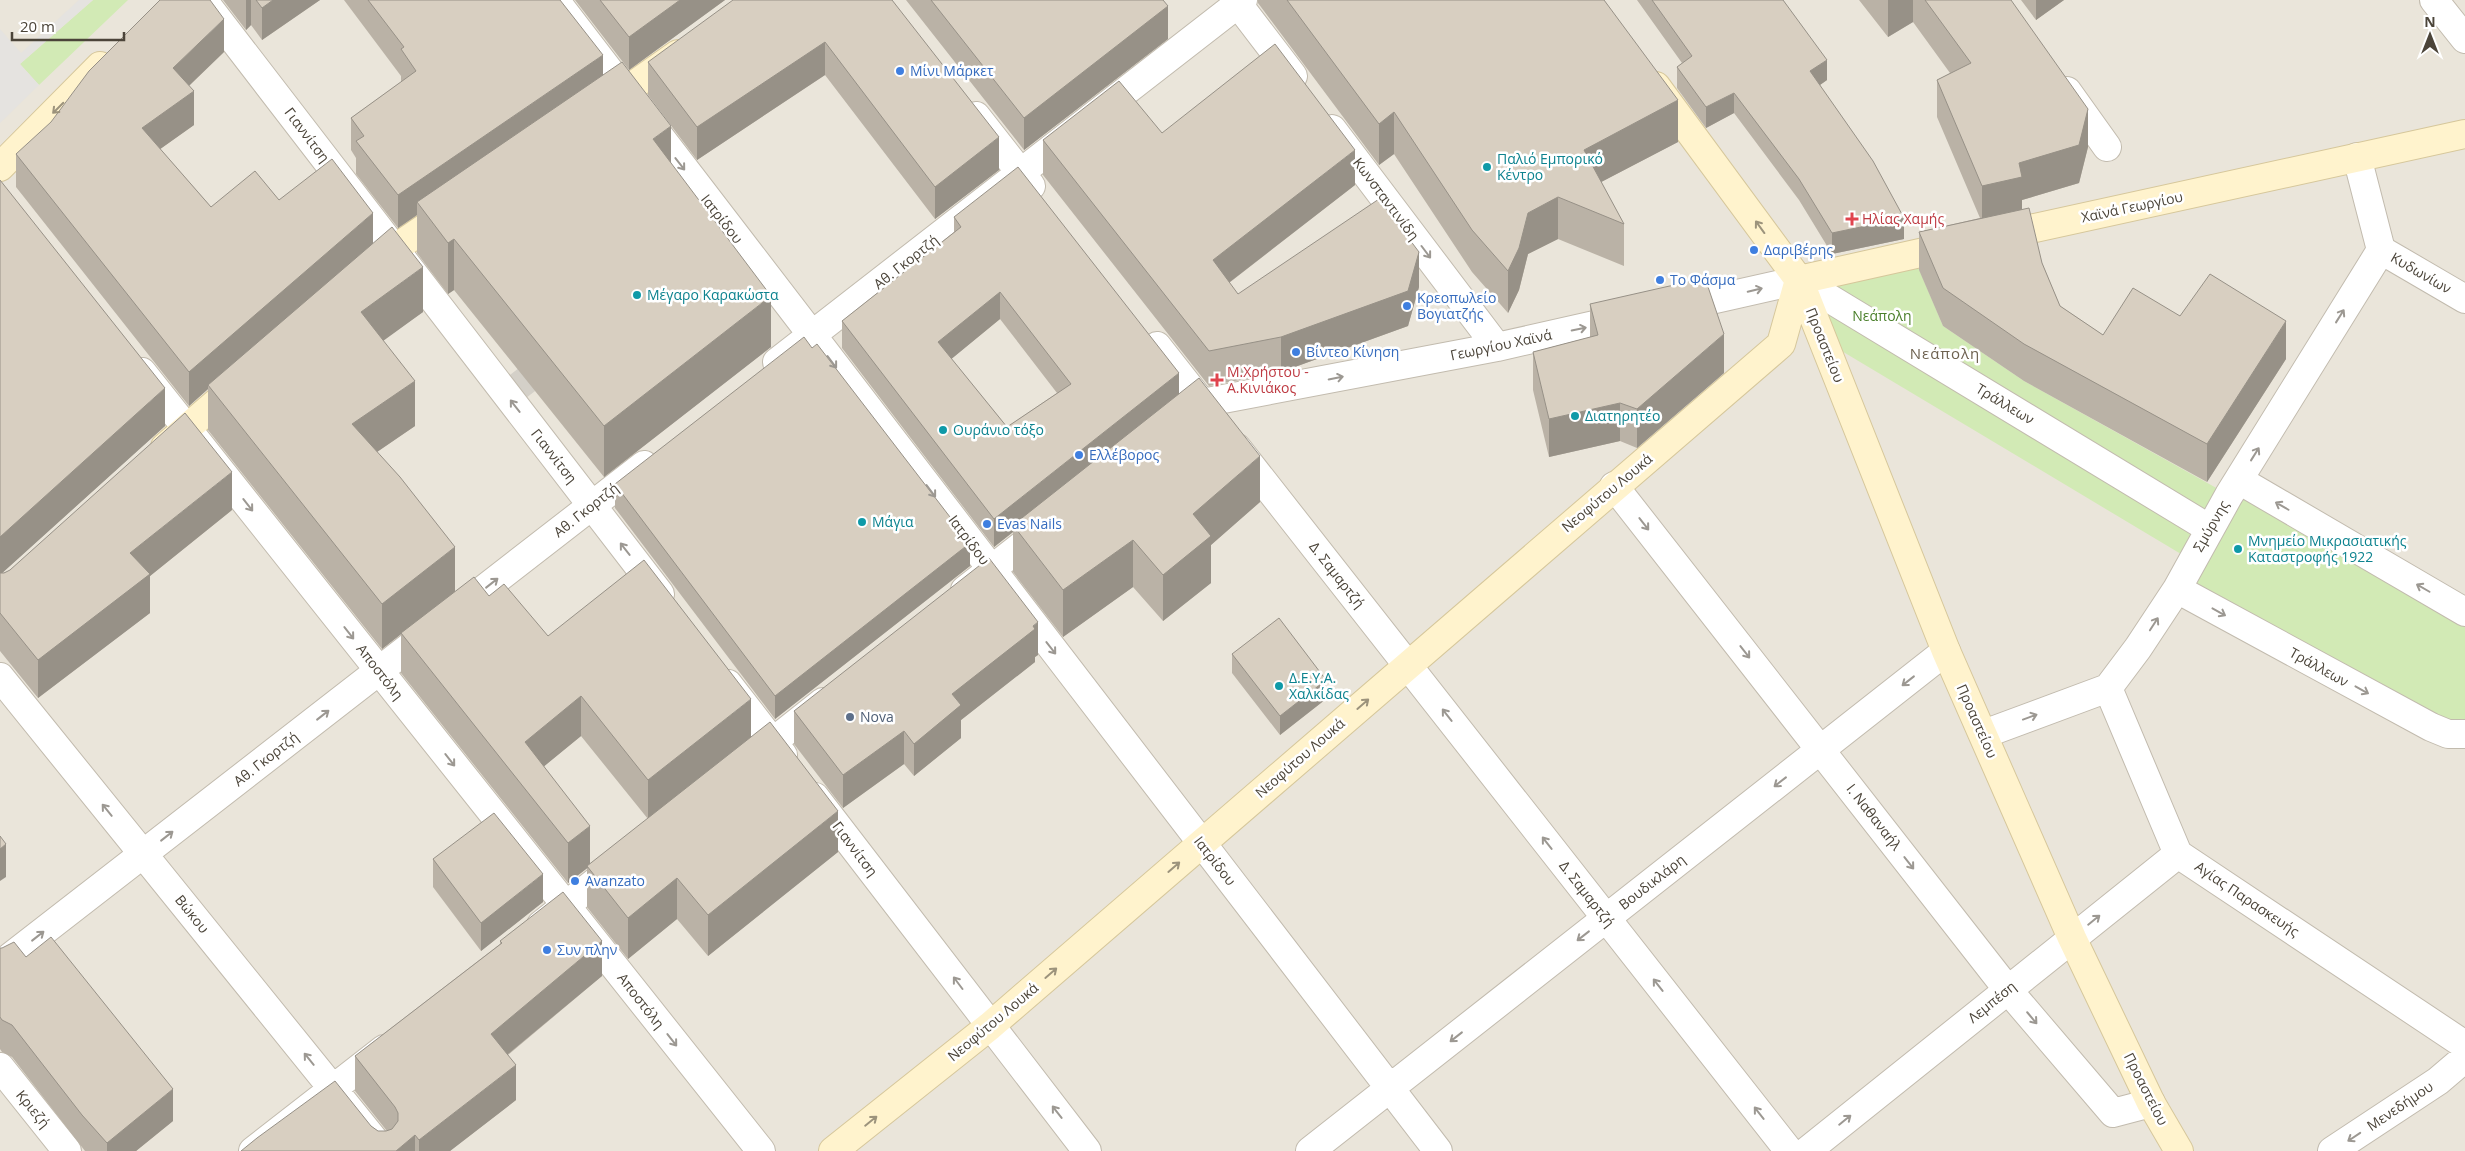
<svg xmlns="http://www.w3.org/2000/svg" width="2465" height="1151" font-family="'Open Sans',sans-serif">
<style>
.residential{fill:#eae5da}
.green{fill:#d2eab5}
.parking{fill:#e5e3e0}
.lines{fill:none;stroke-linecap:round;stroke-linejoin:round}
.street-tunnel{stroke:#d4d0c8;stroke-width:28;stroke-dasharray:28 14;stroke-linecap:butt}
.street-casing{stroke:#c2bbae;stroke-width:30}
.secondary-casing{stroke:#d6c79b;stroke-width:30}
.street{stroke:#fff;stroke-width:28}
.secondary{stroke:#fff3cd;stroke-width:28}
.wall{fill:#bab2a6;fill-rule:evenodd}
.shaded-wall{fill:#979187}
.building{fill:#d8cfc1;stroke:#979187;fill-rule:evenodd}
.oneway{stroke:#9c937c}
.oneway2{stroke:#9c9892}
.shop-dot{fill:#3f7fe0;stroke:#fff;stroke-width:2}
.culture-dot{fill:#0f9aa8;stroke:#fff;stroke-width:2}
.health-dot{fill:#e0444e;stroke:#fff;stroke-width:2}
.service-dot{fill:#5c6f8a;stroke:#fff;stroke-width:2}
.labels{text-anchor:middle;stroke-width:5;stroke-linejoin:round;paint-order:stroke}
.shop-label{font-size:14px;fill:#366cbe;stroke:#fff;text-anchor:start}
.street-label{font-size:14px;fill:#4b4439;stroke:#fff}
.culture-label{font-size:14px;fill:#0d838f;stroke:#fff;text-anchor:start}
.health-label{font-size:14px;fill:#be3a42;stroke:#fff;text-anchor:start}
.park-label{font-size:14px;fill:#4a7f2a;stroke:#fff}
.service-label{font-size:14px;fill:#4e5e75;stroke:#fff;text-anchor:start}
.neighbourhood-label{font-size:15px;letter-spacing:1px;fill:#6e6250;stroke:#fff}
</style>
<rect width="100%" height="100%" fill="#f6f3ec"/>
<path class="residential" d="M0,0H2465V1151H0Z"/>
<path class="green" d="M93,0H128L39,85L20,64Z
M1913,255L1943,326L2024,381L2229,495L2239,480L2465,612V734L2177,589L2191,560L1835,347L1799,280Z"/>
<path class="parking" d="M79,0H93L20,64L39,85L0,123V29L21,53Z"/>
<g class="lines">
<path class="street-tunnel" d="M507,395L556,357"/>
<defs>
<path id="street" d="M203,0L660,594
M555,0L1438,1151
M2434,0L2465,39
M1238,4L1293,76
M2067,91L2107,147
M976,116L1031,186
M1332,129L1497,347
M2357,157L2381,250L2465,299
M1675,308L1799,280L2210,529
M1157,346L1212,416
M777,362L1243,0
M142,372L761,1151
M1185,417L1202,403L1497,347L1626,318
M1237,448L1789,1151
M2239,480L2465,612
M1614,486L2008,990L2113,1113L2151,1103
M2177,589L2431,727L2448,734H2465
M965,590L1043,529
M0,677L383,1151
M728,684L783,755
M2108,688L2178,854L2465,1045
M1984,734L2108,688L2138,648L2177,589L2229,495L2381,250
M751,759L823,702
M815,797L1087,1151
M541,925L617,865
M0,965L644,465
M0,1067L67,1151
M253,1151L384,1049
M1310,1151L1946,651
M1807,1151L2178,854
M2332,1151L2438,1081L2465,1058"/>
<path id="secondary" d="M1656,86L1799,280L1946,651L2072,938L2151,1103L2179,1151
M607,104L678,54
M0,167L100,66
M1998,236L2465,134
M375,266L394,249L447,213
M1799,280L1956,245
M165,447L237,385
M833,1151L990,1026L1781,344L1799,280"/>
</defs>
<use href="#street" class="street-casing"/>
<use href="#secondary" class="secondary-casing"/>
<use href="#street" class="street"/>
<use href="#secondary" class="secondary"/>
</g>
<path class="wall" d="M223,0H320L262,40L251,25L246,30Z
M344,0H560L603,75L671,164L771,347L604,477L454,290L448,294L417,253V215L398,228L356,174V158L351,150V118L401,82V76Z
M575,0H725L629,70Z
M892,0L999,170L935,219L825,75L697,160L648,95V62Z
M906,0H1163L1168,39L1024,150Z
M1258,0H1604L1678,142L1601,182L1624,224V266L1558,239L1528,254L1519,290L1508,313L1472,272L1394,154L1379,165L1258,3Z
M1637,0H1783L1827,80L1820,85L1904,239L1832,254L1799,200L1734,113L1706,128L1677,88V67L1682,63Z
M1859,0H2011L2088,147L2079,183L2022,200V209L2042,263L2060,306L2103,335L2180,316L2286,359L2207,482L2024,381L1943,326L1919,270V232L1980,218L1937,117V80L1950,73L1913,22L1888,37Z
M2021,0H2064L2036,20Z
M224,52L189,86L194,125L160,149L211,207L279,200L373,243L423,312L383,340L415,426L377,452L455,592L489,596L548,636L751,737L838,852L708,956L677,919L628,959L587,907V868L568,883L401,673V634L382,649L208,430V389L189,406L16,187V154ZM581,736L648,819L590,864L544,766Z
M1162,133L1355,185L1229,283L1238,294L1419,287L1408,326L1281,372L1209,386L1043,175V140Z
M0,180L165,426L2,573L232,510L150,576V613L38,698L0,651Z
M954,217L1179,394L1260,502L1211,545V583L1163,621L1133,587L1063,637L1013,572V532L994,547L842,348V321L954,232ZM1000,319L1057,393L1007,427L951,359Z
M1590,304L1724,373L1637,448L1620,441L1549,457L1533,390V352L1590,337Z
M812,348L970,566L775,719L615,508V484Z
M1232,654L1326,699L1280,735L1232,673Z
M1038,655L1035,657V662L961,720V738L914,776L904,764L843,808L794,744V711Z
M433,859L543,902L481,951L433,887Z
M500,941L602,976L508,1055L516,1100L450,1151H241L371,1126L378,1131H387L355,1091V1056L500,944Z
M0,948L26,957L173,1121L136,1151H85L12,1057L2,1052L0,1049Z"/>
<path class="shaded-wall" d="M246,0H251V25L246,30Z
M273,0H320L262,40V8Z
M680,0H725L629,70V37Z
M1888,0H1913V22L1888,37Z
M2036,0H2064L2036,20Z
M1168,6V39L1024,150V118Z
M224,19V52L173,101V68Z
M825,42V75L697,160V127Z
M603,55V88L417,202V215L398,228V195Z
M1827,60V80L1810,92V71Z
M194,91V125L142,162V128Z
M1734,93V113L1706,128V107Z
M1678,100V142L1584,191V150Z
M2088,109V147L2079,183L2022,200V215L1982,224V186L2019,163Z
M1394,112V154L1379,165V124Z
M671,126V177L653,139Z
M999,137V170L935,219V187Z
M1355,150V185L1213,295V260Z
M1558,197V239L1528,254L1519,290L1508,313V271L1528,213Z
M373,213V247L208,385V389L189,406V372Z
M1904,218V239L1832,254V233Z
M454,239V290L448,294V243Z
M1419,252V287L1408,326L1281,372V337Z
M423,267V312L361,357V312Z
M1000,292V319L938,370V342Z
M771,296V347L604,477V426Z
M2286,321V359L2207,482V444Z
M1724,334V373L1637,448V409Z
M1179,373V401L1013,525V532L994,547V519Z
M415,381V426L352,469V424Z
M165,388V426L0,575V537Z
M1620,403V441L1549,457V419Z
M1260,456V502L1211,545V583L1163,621V575L1193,514Z
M232,472V510L150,576V613L38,698V660L130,553Z
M1133,540V587L1063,637V590Z
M970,543V566L775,719V696Z
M455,547V592L382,649V604Z
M1038,622V655L1035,657V662L961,720V738L914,776V744L952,694Z
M1326,680V699L1280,735V716Z
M581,696V736L525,782V742Z
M751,699V739L648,820V780Z
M904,731V764L843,808V775Z
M838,811V852L708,956V915Z
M590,826V866L568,883V843Z
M6,844V877L0,881V849Z
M543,874V902L481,951V923Z
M677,878V919L628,959V918Z
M602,941V976L491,1068V1034Z
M516,1065V1100L450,1151H419V1140Z
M173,1089V1121L136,1151H107V1143Z
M415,1135V1151H396Z"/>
<path class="building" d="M160,0H210L224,19L173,68L194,91L142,128L211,207L255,171L279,200L332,159L373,213L189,372L16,154L51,122L89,71Z
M256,0H273L262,8Z
M368,0H560L603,55L398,195L356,141L364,136L351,118L416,71L401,49L404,47Z
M600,0H680L629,37Z
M733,0H892L999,137L935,187L825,42L697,127L648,62Z
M931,0H1163L1168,6L1024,118Z
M1287,0H1604L1678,100L1584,150L1624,224L1558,197L1528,213L1519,248L1508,271L1472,230L1394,112L1379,124Z
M1652,0H1783L1827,60L1810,71L1873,161L1904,218L1832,233L1799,179L1734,93L1706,107L1677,67L1692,56Z
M1925,0H2011L2088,109L2079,145L2019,163L2022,177L1982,186L1937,80L1971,63Z
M1275,44L1355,150L1213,260L1238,294L1379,199L1419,252L1408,291L1281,337L1209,351L1043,140L1119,81L1162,133Z
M622,62L671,126L653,139L771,296L604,426L454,239L448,243L417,202Z
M1018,167L1179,373L994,519L842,321L961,227L954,217ZM1000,292L1071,384L1007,427L938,342Z
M0,180L165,388L0,537Z
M2029,208L2042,263L2060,306L2103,335L2133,288L2180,316L2210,274L2286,321L2207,444L2024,344L1943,288L1919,232Z
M392,227L423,267L361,312L415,381L352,424L400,477L455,547L382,604L208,385Z
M1705,278L1724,334L1637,409L1620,403L1549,419L1533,352L1598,335L1590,304Z
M804,337L812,348L817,344L970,543L775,696L615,484Z
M1199,378L1260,456L1193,514L1211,536L1163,575L1133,540L1063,590L1013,525Z
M185,413L232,472L130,553L150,574L38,660L0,613V573H4L10,570Z
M989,558L1038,622L1033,626L1035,629L952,694L961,705L914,744L904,731L843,775L794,711Z
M644,560L751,699L648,780L581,696L525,742L590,826L568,843L401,633L474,577L489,596L504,584L548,636Z
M1279,618L1326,680L1280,716L1232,654Z
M770,722L838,811L708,915L677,878L628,918L587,866Z
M494,813L543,874L481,923L433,859Z
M0,836L6,844L0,849Z
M563,892L602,941L491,1034L516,1065L419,1140L415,1135L396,1151H241L257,1138L335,1081L371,1126L378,1131H386L392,1129L398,1121V1113L395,1107L355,1056L502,943L500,941Z
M51,937L173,1089L107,1143L82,1115L12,1025L2,1020L0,1017V948H2L14,942L26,957Z"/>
<defs><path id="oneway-shaft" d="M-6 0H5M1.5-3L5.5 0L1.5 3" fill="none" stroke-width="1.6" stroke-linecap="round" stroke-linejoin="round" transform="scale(1.25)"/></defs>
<g class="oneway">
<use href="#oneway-shaft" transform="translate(58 108) rotate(135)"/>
<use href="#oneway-shaft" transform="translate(1760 227) rotate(-126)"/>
<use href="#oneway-shaft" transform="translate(1363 704) rotate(-41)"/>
<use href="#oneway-shaft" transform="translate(1174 867) rotate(-41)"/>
<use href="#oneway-shaft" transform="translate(1051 973) rotate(-41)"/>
<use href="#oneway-shaft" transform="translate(871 1121) rotate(-39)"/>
</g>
<g class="oneway2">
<use href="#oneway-shaft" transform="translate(680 164) rotate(52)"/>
<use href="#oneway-shaft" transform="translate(1426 252) rotate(53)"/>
<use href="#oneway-shaft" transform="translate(1755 290) rotate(-13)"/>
<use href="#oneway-shaft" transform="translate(2340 316) rotate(-58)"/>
<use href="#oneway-shaft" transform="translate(1579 329) rotate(-12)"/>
<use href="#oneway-shaft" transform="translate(832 362) rotate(53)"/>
<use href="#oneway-shaft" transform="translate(1336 378) rotate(-11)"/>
<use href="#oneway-shaft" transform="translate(515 406) rotate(-128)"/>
<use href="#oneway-shaft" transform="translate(2255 454) rotate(-58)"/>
<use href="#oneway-shaft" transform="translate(931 491) rotate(53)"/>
<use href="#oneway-shaft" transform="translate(248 505) rotate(52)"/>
<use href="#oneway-shaft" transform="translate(2282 506) rotate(-150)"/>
<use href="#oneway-shaft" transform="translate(1644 524) rotate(52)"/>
<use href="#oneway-shaft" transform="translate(625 549) rotate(-128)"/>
<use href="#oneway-shaft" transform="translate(492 583) rotate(-38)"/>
<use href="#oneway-shaft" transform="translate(2423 588) rotate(-150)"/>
<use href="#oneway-shaft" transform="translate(2219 612) rotate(29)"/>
<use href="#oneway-shaft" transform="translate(2154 624) rotate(-57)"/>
<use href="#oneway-shaft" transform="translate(349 633) rotate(52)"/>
<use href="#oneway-shaft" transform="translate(1051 648) rotate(52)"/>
<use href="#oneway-shaft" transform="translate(1745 652) rotate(52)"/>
<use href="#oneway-shaft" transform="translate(1908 681) rotate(142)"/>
<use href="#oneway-shaft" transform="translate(2362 690) rotate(29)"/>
<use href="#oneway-shaft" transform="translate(323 715) rotate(-38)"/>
<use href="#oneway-shaft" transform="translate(1447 715) rotate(-128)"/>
<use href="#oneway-shaft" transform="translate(2030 717) rotate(-20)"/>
<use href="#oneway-shaft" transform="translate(450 760) rotate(52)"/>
<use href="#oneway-shaft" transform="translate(1780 782) rotate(142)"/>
<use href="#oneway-shaft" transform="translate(107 810) rotate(-129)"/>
<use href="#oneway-shaft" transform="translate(167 836) rotate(-38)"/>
<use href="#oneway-shaft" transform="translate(1547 843) rotate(-128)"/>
<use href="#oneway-shaft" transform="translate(1909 863) rotate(52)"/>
<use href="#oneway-shaft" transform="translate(2094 920) rotate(-39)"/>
<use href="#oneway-shaft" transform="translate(38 936) rotate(-38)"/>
<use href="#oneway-shaft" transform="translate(1583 936) rotate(142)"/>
<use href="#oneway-shaft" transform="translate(958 983) rotate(-127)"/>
<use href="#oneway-shaft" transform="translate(1658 985) rotate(-128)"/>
<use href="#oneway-shaft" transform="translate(2032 1018) rotate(50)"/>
<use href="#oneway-shaft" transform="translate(1456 1037) rotate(142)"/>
<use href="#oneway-shaft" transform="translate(672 1040) rotate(52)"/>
<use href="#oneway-shaft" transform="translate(309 1059) rotate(-129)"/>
<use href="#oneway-shaft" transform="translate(1057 1112) rotate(-128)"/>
<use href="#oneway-shaft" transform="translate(1759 1113) rotate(-128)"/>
<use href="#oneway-shaft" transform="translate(1845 1120) rotate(-39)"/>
<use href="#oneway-shaft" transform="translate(2354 1137) rotate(146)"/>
</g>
<g class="shop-dot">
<circle cx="900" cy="71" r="5"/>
<circle cx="1754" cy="250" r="5"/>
<circle cx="1660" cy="280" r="5"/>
<circle cx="1407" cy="306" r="5"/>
<circle cx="1296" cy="352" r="5"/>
<circle cx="1079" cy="455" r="5"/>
<circle cx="987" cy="524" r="5"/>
<circle cx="575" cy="881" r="5"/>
<circle cx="547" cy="950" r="5"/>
</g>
<g class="culture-dot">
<circle cx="1487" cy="167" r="5"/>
<circle cx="637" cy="295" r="5"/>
<circle cx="1575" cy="416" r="5"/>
<circle cx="943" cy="430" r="5"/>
<circle cx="862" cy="522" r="5"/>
<circle cx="2238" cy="549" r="5"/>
<circle cx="1279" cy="686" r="5"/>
</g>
<g class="health-dot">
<path d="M1849.5 211.5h5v5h5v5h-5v5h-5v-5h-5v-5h5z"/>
<path d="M1214.5 372.5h5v5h5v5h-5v5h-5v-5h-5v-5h5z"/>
</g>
<circle class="service-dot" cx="850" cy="717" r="5"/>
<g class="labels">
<g class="shop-label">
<text x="910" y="76">Μίνι Μάρκετ</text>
<text x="1764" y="255">Δαριβέρης</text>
<text x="1670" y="285">Το Φάσμα</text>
<text x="1417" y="303">Κρεοπωλείο<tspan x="1417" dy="16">Βογιατζής</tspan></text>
<text x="1306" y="357">Βίντεο Κίνηση</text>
<text x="1089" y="460">Ελλέβορος</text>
<text x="997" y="529">Evas Nails</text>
<text x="585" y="886">Avanzato</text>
<text x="557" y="955">Συν πλην</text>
</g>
<g class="street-label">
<text transform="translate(307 135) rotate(53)" y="5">Γιαννίτση</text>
<text transform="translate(1386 199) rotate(53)" y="5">Κωνσταντινίδη</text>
<text transform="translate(2132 207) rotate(-12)" y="5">Χαϊνά Γεωργίου</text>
<text transform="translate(722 219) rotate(52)" y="5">Ιατρίδου</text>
<text transform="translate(906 262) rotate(-38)" y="5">Αθ. Γκορτζή</text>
<text transform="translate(2421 273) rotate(30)" y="5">Κυδωνίων</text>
<text transform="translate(1501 345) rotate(-12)" y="5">Γεωργίου Χαϊνά</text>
<text transform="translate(1825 345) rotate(68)" y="5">Προαστείου</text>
<text transform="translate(2005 404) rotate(31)" y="5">Τράλλεων</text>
<text transform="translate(554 456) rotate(52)" y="5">Γιαννίτση</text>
<text transform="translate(1607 493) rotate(-40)" y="5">Νεοφύτου Λουκά</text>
<text transform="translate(586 510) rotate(-38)" y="5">Αθ. Γκορτζή</text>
<text transform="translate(2211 526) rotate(-60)" y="5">Σμύρνης</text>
<text transform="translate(969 540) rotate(53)" y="5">Ιατρίδου</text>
<text transform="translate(1337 575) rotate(52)" y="5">Δ. Σαμαρτζή</text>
<text transform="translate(2319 667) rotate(29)" y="5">Τράλλεων</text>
<text transform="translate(380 672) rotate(52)" y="5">Αποστόλη</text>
<text transform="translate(1977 721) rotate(66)" y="5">Προαστείου</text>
<text transform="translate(1300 758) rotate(-41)" y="5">Νεοφύτου Λουκά</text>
<text transform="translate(266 759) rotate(-38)" y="5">Αθ. Γκορτζή</text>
<text transform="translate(1874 817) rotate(52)" y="5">Ι. Ναθαναήλ</text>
<text transform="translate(855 849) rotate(53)" y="5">Γιαννίτση</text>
<text transform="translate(1215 861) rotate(52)" y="5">Ιατρίδου</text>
<text transform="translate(1652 882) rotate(-38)" y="5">Βουδικλάρη</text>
<text transform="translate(1587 894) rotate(52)" y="5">Δ. Σαμαρτζή</text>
<text transform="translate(2247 899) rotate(34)" y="5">Αγίας Παρασκευής</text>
<text transform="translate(192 914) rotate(51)" y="5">Βώκου</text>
<text transform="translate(641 1001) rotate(52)" y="5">Αποστόλη</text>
<text transform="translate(1992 1002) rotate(-39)" y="5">Λεμπέση</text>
<text transform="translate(993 1022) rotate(-40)" y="5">Νεοφύτου Λουκά</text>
<text transform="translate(2146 1089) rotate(63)" y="5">Προαστείου</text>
<text transform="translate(2400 1106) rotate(-34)" y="5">Μενεδήμου</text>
<text transform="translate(33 1109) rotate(51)" y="5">Κριεζή</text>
</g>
<g class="culture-label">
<text x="1497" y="164">Παλιό Εμπορικό<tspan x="1497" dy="16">Κέντρο</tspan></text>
<text x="647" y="300">Μέγαρο Καρακώστα</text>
<text x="1585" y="421">Διατηρητέο</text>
<text x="953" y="435">Ουράνιο τόξο</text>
<text x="872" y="527">Μάγια</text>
<text x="2248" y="546">Μνημείο Μικρασιατικής<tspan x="2248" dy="16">Καταστροφής 1922</tspan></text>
<text x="1289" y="683">Δ.Ε.Υ.Α.<tspan x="1289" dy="16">Χαλκίδας</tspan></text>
</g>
<g class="health-label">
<text x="1862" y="224">Ηλίας Χαμής</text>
<text x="1227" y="377">Μ.Χρήστου -<tspan x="1227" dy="16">Α.Κινιάκος</tspan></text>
</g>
<g class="park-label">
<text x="1882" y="321">Νεάπολη</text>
</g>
<g class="service-label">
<text x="860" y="722">Nova</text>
</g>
<g class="neighbourhood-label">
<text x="1945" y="359">Νεάπολη</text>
</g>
</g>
<g transform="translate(2430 35)" stroke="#ffffff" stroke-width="4" paint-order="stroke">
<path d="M0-4L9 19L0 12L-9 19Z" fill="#4b4439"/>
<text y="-8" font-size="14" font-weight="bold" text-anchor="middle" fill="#4b4439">N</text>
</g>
<path d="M12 32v8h112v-8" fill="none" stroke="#4b4439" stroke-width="2.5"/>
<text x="20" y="32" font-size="15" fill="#4b4439" stroke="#ffffff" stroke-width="4" paint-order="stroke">20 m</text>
</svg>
